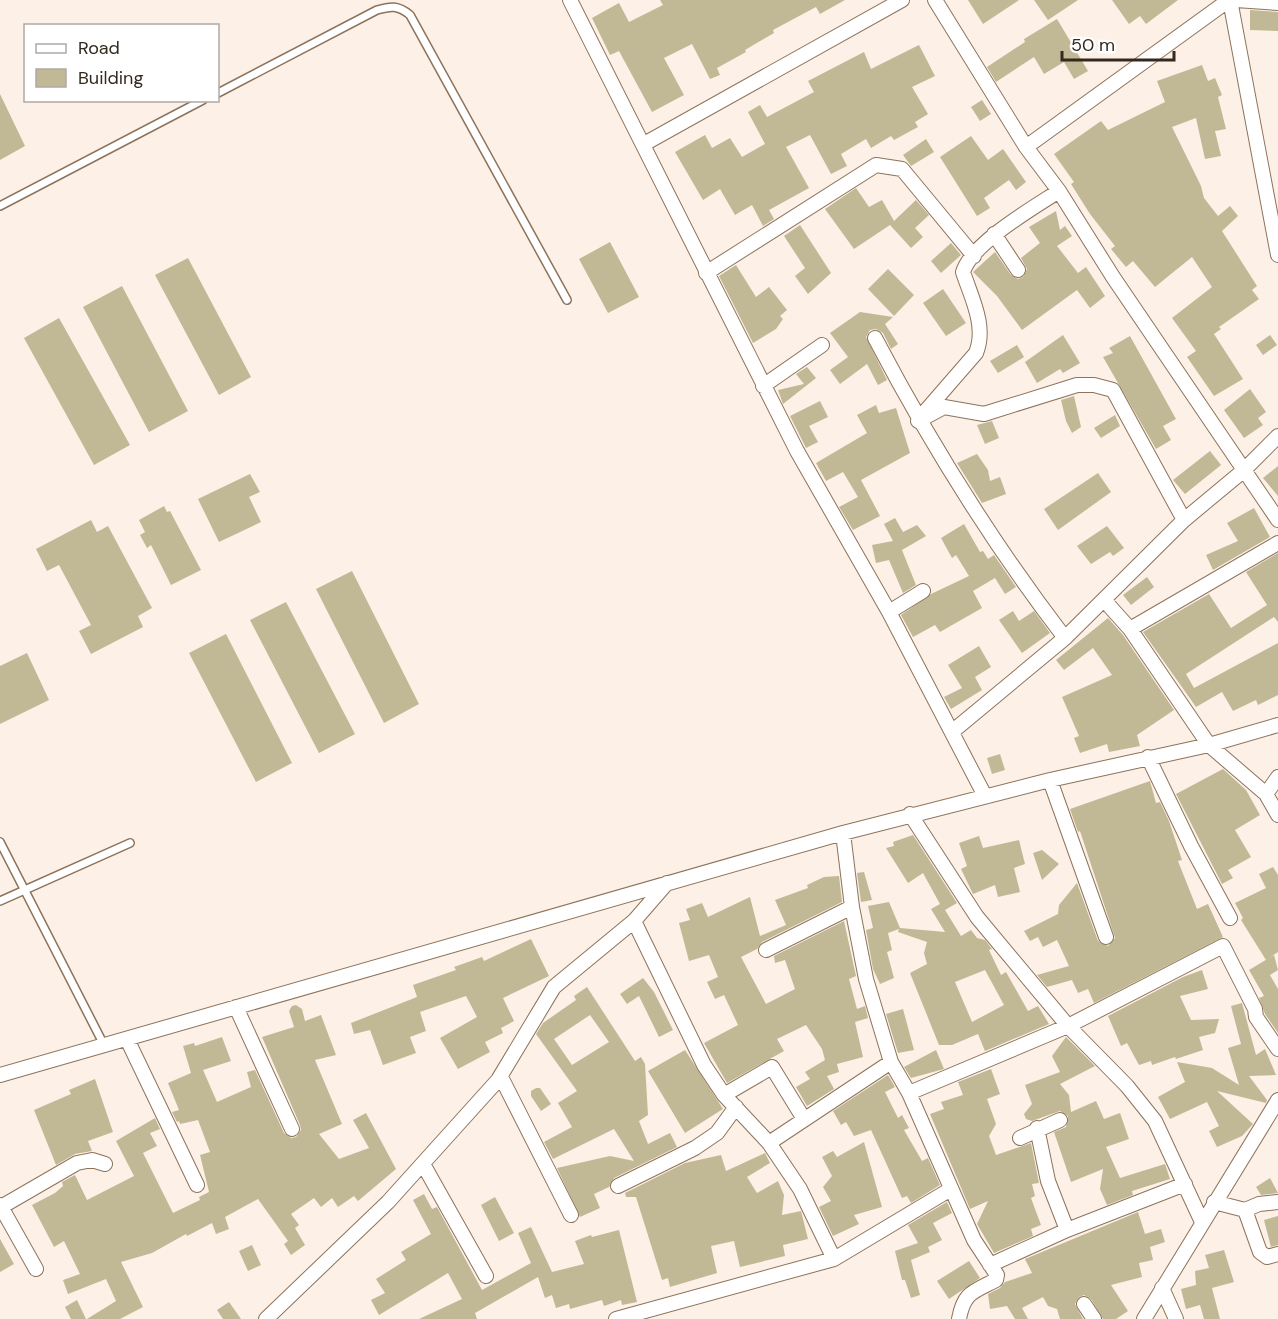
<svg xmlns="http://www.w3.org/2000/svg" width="1278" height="1319" font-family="'DM Sans',sans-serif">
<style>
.building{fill:#c1b995;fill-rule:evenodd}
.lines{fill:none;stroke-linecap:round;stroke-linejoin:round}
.service-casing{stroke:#8d735a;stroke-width:10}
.minor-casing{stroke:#8d735a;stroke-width:16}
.service{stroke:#fff;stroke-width:7}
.minor{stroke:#fff;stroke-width:14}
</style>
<rect width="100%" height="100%" fill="#fdf0e6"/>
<path class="building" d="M660,0H845L820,14L816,7L773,30L774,33L745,50L746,52L717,68L720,75L710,79L692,44L664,58L684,95L652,112L619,51L610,55L592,18L619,3L629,22L663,5Z
M968,0H1019L983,24Z
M1034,0H1078L1048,20Z
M1112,0H1178L1146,24L1140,16L1129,24Z
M1250,10L1278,12V31L1250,30Z
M1057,19L1088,71L1074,79L1064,62L1044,74L1034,57L996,82L987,67L1025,42L1024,39Z
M919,45L935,76L912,87L928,114L915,122L918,127L894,140L891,136L871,148L866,139L841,154L847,166L831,174L810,135L786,147L809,188L769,210L774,219L763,226L752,205L735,215L720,189L703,200L675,152L705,135L712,148L730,138L742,157L765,144L748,112L760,105L767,117L814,92L808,81L864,52L871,69Z
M1202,65L1208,81L1215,78L1222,95L1218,97L1226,129L1215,131L1221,156L1205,159L1196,118L1172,127L1201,186L1204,198L1218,216L1230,206L1238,216L1222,231L1257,286L1252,290L1259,299L1219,327L1221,329L1214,334L1243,379L1214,396L1187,357L1196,351L1172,318L1212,287L1192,257L1155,287L1133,261L1126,267L1111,249L1115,246L1090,214L1071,184L1074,182L1054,154L1101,121L1108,130L1165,102L1157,81Z
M0,94L25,146L0,160Z
M982,100L991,114L980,121L971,107Z
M971,136L988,160L1003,149L1026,182L1016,190L1009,180L984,198L990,208L977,216L940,157Z
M926,139L934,152L911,166L903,155Z
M856,188L869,207L882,200L894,221L916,200L929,215L915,228L923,237L911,248L890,225L854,249L825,209Z
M1056,211L1060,230L1065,226L1072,236L1057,246L1078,273L1086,267L1105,296L1090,308L1077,290L1022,330L997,296L973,272L995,252L1011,275L1018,279L1023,277L1027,269L1021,258L1040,243L1029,227Z
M800,225L831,273L808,294L795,276L805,268L784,236Z
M610,242L639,297L608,313L579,259Z
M951,243L961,255L941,273L931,261Z
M188,258L251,377L219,395L155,275Z
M736,265L756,297L769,287L787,310L780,316L783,319L776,329L753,343L719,276Z
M888,269L914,295L894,316L868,289Z
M122,286L188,411L149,432L83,307Z
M943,289L966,323L946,336L923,303Z
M860,312L893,317L885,324L898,344L891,349L883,333L876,329L870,330L866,337L887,380L878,385L867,364L840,384L830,370L848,357L830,333Z
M59,318L130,445L94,465L24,338Z
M1063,335L1080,363L1063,373L1060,369L1037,383L1025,362Z
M1270,335L1277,345L1263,355L1256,345Z
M1130,336L1176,419L1163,426L1171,440L1156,449L1103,357L1113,353L1109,348Z
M1017,345L1024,357L998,373L990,361Z
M807,367L816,378L783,404L778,390L804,384L796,374Z
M1250,389L1266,412L1258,418L1263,425L1244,438L1224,410Z
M1074,396L1081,427L1072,433L1066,421L1061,400Z
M820,401L828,417L809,426L818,442L806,448L790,416Z
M876,405L879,413L896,408L910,453L861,480L880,516L853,530L839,507L858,497L843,472L826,481L816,463L867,433L857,415Z
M1115,415L1120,426L1101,438L1094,428Z
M992,421L999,438L985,444L977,425Z
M1210,451L1221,465L1185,494L1173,480Z
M977,454L988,470L990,481L1000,477L1006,494L982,503L957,463Z
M1278,466V496L1263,478Z
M1098,473L1111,492L1058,530L1044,509Z
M250,474L260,492L249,497L261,522L219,542L198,499Z
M164,506L167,512L170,511L201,570L171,585L151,545L147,548L140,535L145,532L139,520Z
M1254,508L1270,537L1213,570L1206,555L1238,541L1227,523Z
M895,518L903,532L917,525L926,536L902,550L916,585L903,593L889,560L876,563L872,545L893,541L884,524Z
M91,520L97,532L108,526L152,608L138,616L143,627L91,654L79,631L91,625L59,565L47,571L36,549Z
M964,524L980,552L983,551L988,559L994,555L1016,587L1005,594L995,578L973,591L982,608L940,632L935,625L913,637L901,615L931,594L969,576L956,555L952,558L941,538Z
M1107,526L1124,548L1113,556L1110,552L1091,564L1077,546Z
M1278,553V622L1274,617L1186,674L1194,688L1278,643V695L1258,705L1256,700L1233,711L1222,692L1196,707L1143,632L1209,594L1231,628L1267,605L1246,572Z
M352,571L419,704L384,723L316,589Z
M1147,577L1154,587L1131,605L1123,595Z
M286,602L355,734L319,753L250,620Z
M1013,611L1019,621L1034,611L1050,633L1022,653L999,620Z
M1108,618L1123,635L1174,710L1137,735L1140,746L1109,752L1107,744L1080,753L1074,738L1079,736L1062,697L1112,675L1093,648L1064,670L1056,660Z
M226,634L292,763L256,782L189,653Z
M979,646L991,667L975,677L982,690L951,709L944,697L962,688L948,665Z
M27,653L49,700L0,724V666Z
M1000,754L1005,770L992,774L987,758Z
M1223,769L1246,790L1260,815L1235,830L1251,857L1228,870L1233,878L1222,884L1176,794Z
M1150,781L1156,803L1160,802L1169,821L1182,860L1178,861L1197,909L1208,904L1223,937L1094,1003L1088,989L1078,993L1072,980L1047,987L1037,975L1069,966L1057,940L1043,947L1038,937L1030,941L1024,931L1058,914L1059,905L1077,883L1098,941L1108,946L1115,938L1080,831L1078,832L1070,809Z
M913,835L957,903L945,910L961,936L971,930L977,938L985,940L992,949L989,950L1001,975L1006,972L1028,1011L1038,1006L1049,1024L985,1051L978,1034L952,1045H939L910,973L927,964L924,953L927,942L898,932L899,929L888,933L892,950L887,952L894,978L880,984L873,969L866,930L873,928L868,906L889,902L900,928L945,932L931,909L940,904L923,873L908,883L886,848L894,846L893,842ZM985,970L1004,1005L972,1022L955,982Z
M979,836L983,848L1019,840L1025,864L1014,868L1020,892L998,897L995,885L973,894L961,869L967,866L959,843Z
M1042,850L1059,864L1042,880L1033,853Z
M1273,867L1278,875V952L1266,960L1241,920L1243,918L1235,903L1266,888L1259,874Z
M864,872L872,900L861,902L857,873Z
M839,876L842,902L762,942L757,949L741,957L766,1004L795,989L785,960L775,963L774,956L844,921L856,976L849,979L857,1009L865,1006L868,1018L855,1022L863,1057L837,1064L839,1072L827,1076L834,1089L807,1106L796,1087L810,1079L805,1072L825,1060L822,1049L806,1025L777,1039L784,1051L727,1083L704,1043L738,1025L724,995L715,999L707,982L718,977L709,955L689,961L679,923L690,920L686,909L702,903L708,917L750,897L760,936L786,925L775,900L808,888L807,885L824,877Z
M531,939L549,976L503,998L514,1021L501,1028L503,1033L485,1042L490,1052L458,1069L440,1038L477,1017L466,996L420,1012L426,1031L410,1037L416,1053L383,1065L370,1030L354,1034L351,1023L417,997L413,985L456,970L454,967L482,957L484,961Z
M1274,955L1278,970L1270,975L1278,989V1033L1265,1014L1259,998L1264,996L1249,970Z
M1202,970L1208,989L1180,996L1191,1020L1219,1019L1215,1033L1199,1037L1203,1050L1176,1059L1175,1057L1152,1065L1151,1061L1139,1065L1127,1043L1121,1046L1108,1016L1183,977Z
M643,978L654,992L673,1030L659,1037L639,996L627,1004L620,994Z
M587,987L635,1061L641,1057L645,1064L648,1115L639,1121L648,1144L670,1133L677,1147L614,1178L609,1187L594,1194L600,1208L580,1217L557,1168L610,1156L634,1161L614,1129L553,1159L544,1142L572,1127L558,1103L577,1091L536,1034L543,1023L576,1000L574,996ZM590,1015L609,1042L572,1065L554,1039Z
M1242,1003L1256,1055L1265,1049L1276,1075L1249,1076L1267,1100L1266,1103L1217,1091L1253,1124L1242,1136L1217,1147L1209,1131L1219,1126L1207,1102L1170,1119L1158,1097L1185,1082L1177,1062L1212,1068L1239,1085L1228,1048L1241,1044L1231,1006Z
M296,1005L302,1009L305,1021L321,1015L336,1055L315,1060L342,1124L319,1134L339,1159L369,1148L353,1120L366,1113L396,1169L358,1201L354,1196L338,1207L332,1198L321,1207L314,1198L291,1214L299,1225L295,1228L305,1245L291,1255L284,1244L288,1241L258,1199L225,1217L229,1229L216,1234L212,1223L187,1236L186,1234L152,1253L121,1262L143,1307L120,1319H87L116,1301L106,1279L68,1294L63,1280L80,1274L64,1241L54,1247L32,1205L55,1193L63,1186L62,1182L75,1175L87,1200L134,1176L116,1141L155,1118L160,1129L150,1133L157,1146L143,1153L173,1213L200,1200L199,1197L209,1192L200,1155L210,1152L198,1120L180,1124L179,1121L177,1122L172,1112L179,1110L168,1083L191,1073L183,1046L194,1043L195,1046L222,1037L231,1061L203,1070L217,1102L251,1087L247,1072L255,1070L284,1133L291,1138L296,1137L301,1130L300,1125L262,1037L294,1027L289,1011L292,1006Z
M903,1009L914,1050L898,1053L886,1014Z
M1066,1037L1095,1066L1060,1084L1069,1095L1071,1112L1096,1101L1104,1119L1120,1113L1129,1139L1106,1147L1120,1178L1165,1164L1170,1179L1132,1191L1133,1195L1107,1205L1100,1189L1103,1169L1071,1182L1054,1132L1066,1127L1068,1116L1060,1111L1032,1121L1026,1119L1024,1114L1032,1104L1025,1085L1060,1072L1052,1056Z
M685,1050L723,1109L685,1133L648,1071Z
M936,1050L944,1069L911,1078L904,1067Z
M991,1069L1000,1094L987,1099L996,1124L989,1136L996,1155L1031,1143L1039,1183L1032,1184L1035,1196L1031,1198L1041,1225L1031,1229L1033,1236L994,1253L977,1224L988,1201L970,1209L930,1114L944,1109L941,1102L963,1095L958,1082Z
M888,1075L895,1087L885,1092L898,1118L902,1115L909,1128L904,1130L922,1161L928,1158L940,1185L911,1203L907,1196L902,1198L871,1130L854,1136L846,1122L841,1125L833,1111Z
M95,1079L113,1132L88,1141L92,1151L75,1154L56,1165L34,1110L71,1094L69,1090Z
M536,1088H540L551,1104L541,1111L531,1096V1091Z
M864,1142L882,1207L854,1215L859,1224L833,1236L819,1207L831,1201L823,1187L832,1176L822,1157L833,1151L837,1157Z
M765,1153L770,1163L747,1177L757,1193L778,1181L784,1195L782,1215L801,1211L808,1239L783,1245L785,1256L740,1267L734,1241L711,1246L717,1273L670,1287L668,1278L662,1280L636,1197H626L625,1193L685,1163L721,1155L726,1171Z
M1270,1178L1278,1193L1261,1195L1256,1187Z
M424,1194L432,1209L437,1207L482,1290L531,1263L518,1233L531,1227L552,1272L584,1264L575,1241L591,1235L592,1237L619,1230L637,1302L622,1305L621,1300L604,1306L602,1300L570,1309L569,1304L556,1308L552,1295L545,1298L538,1277L475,1313L477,1319H419L462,1299L448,1273L379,1315L371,1300L385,1293L376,1279L406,1260L401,1252L431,1234L413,1200Z
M495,1197L514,1233L499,1241L481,1205Z
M947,1202L952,1213L933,1223L942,1240L928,1247L930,1252L911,1260L920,1295L911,1298L905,1280H902L895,1251L918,1243L908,1225Z
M1138,1212L1145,1234L1161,1229L1165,1242L1150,1247L1153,1260L1139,1263L1142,1277L1111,1285L1128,1311L1116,1319H1103L1091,1299L1084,1295L1079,1297L1075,1304L1083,1319H1060L1057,1309L1048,1306L1043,1297L1022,1308L1028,1319H1015L1007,1306L990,1309L988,1294L1000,1288L1005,1282L1032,1273L1025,1259Z
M1278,1216V1245L1271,1247L1264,1220Z
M0,1239L14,1264L0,1272Z
M252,1245L261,1265L248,1271L239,1251Z
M1224,1250L1234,1282L1212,1288L1220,1319H1204L1200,1305L1186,1309L1181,1289L1196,1285L1195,1271L1209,1268L1205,1255Z
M969,1261L980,1278L949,1299L937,1281Z
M77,1300L86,1319H71L65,1307Z
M229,1302L241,1319H223L217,1310Z"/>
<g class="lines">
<defs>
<path id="service" d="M218,93L377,10C391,6 398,5 410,15L567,300
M0,206L203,100
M0,842L104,1045
M0,901L130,843"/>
<path id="minor" d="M570,0L797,451L889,612L985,796
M935,0L1026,147L1059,191L1113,277L1278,520
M1230,0L1278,255
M1236,0L1278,3
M644,144L902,0
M1026,147L1229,0
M994,234L1018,270
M706,273L876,165L902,169L974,256
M875,338C930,443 993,544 1065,638
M763,386L822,345
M923,414L976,353C987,326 971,297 963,272C972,243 1033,208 1059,191
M918,421L944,407L984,414L1077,385H1094L1113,390L1184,520
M1104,600L1130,629L1209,745L1266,794L1278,815
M889,612L923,591
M1130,629L1278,543
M953,731L1065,638L1184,520L1243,471L1278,436
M1148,757L1191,846L1230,918
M1050,780L1106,937
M1266,794L1278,777
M910,814L977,917L1068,1026L1127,1086L1155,1121L1202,1222
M843,833L852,907L866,979L891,1062L909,1093L974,1240L997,1275L996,1280C973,1292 964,1292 959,1319
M634,921L704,1065L724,1095L769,1143L800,1189L834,1259
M766,950L852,907
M236,1007L292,1129
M127,1039L197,1185
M0,1075L843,833L1050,780L1209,745L1278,725
M501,1077L571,1215
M909,1093L1068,1026L1223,946L1255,1009L1256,1017L1278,1049
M724,1095L772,1067L804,1119
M1037,1128L1048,1181L1067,1230
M1020,1138L1060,1120
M769,1143L891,1062
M423,1164L486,1276
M618,1186L695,1148L717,1133L736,1107
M1214,1202L1245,1210L1259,1204L1278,1202
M0,1205L36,1269
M1,1207L77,1163L92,1160L105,1164
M1245,1210L1260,1252L1267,1257L1278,1254
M990,1265L1067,1230L1185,1184
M1162,1288L1176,1319
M1084,1304L1094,1319
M266,1319L388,1202L498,1080L554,987L634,921L667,883
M616,1319L834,1259L951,1189
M1144,1319L1278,1100"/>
</defs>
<use href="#service" class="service-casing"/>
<use href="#minor" class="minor-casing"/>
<use href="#service" class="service"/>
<use href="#minor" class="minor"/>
</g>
<rect x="24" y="24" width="195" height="78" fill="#ffffff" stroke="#aea9a5" stroke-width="1.5"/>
<rect x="36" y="44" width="30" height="9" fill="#ffffff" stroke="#aea9a5" stroke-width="1.5"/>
<text x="78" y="54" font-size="18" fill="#34291e">Road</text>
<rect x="36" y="69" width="30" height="18" fill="#c1b995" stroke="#aea9a5" stroke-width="1.5"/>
<text x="78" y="84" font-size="18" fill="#34291e">Building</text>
<path d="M1062 51v9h112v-9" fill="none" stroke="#34291e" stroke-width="3"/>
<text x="1071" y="51" font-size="18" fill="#34291e" stroke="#ffffff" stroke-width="4.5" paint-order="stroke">50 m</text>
</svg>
